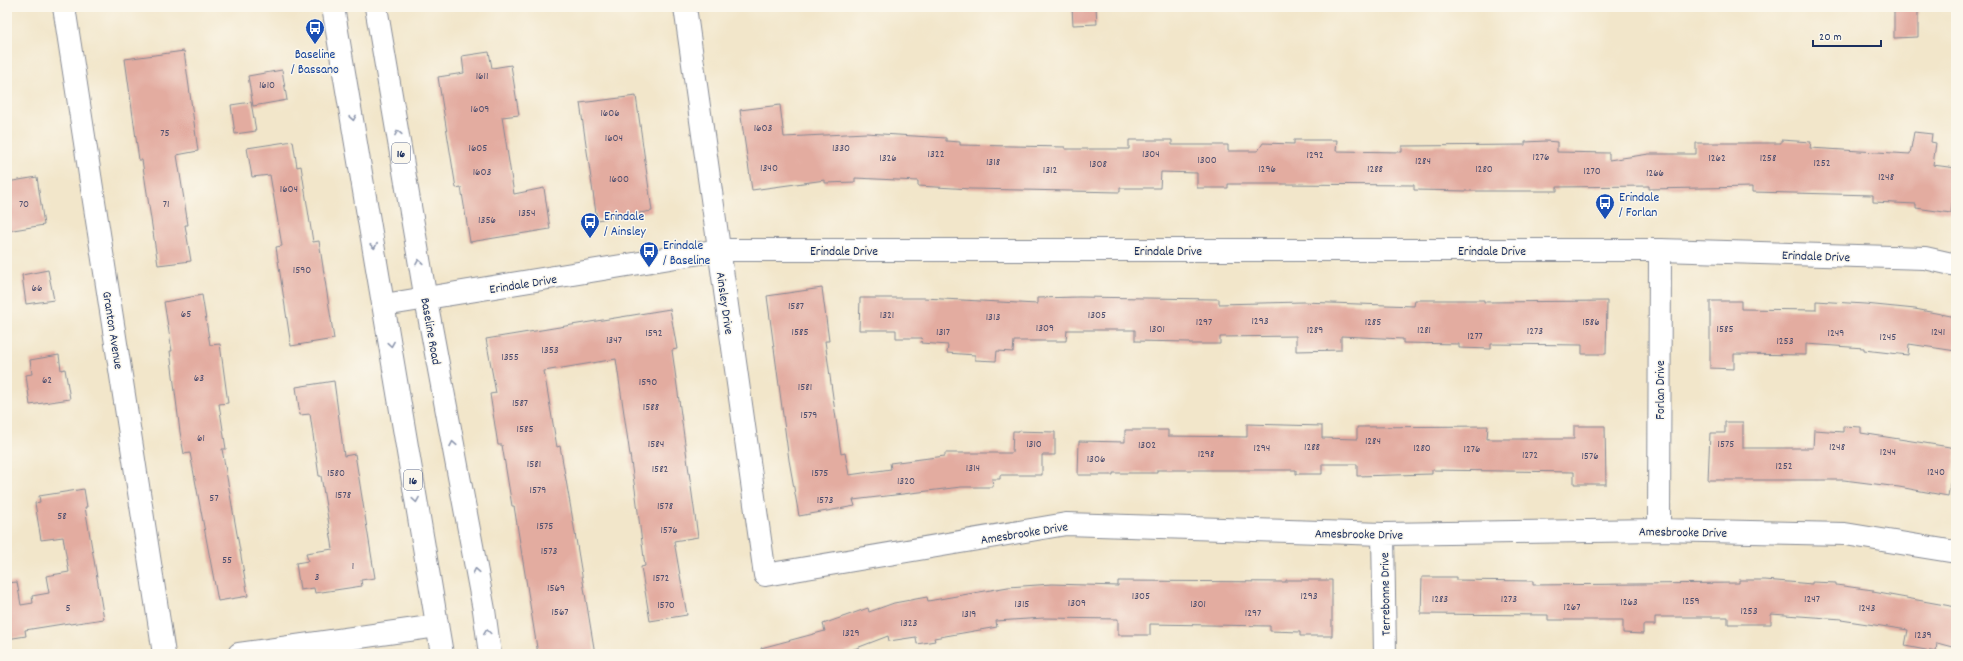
<svg xmlns="http://www.w3.org/2000/svg" width="1963" height="661" font-family="Dekko,sans-serif">
<style>
.building{fill:#e3aca0}
.lines{fill:none;stroke-linecap:round;stroke-linejoin:round}
.minor-casing{stroke:#868a94;stroke-width:24}
.tertiary-casing{stroke:#868a94;stroke-width:24}
.primary-casing{stroke:#868a94;stroke-width:24}
.minor{stroke:#fff;stroke-width:22}
.tertiary{stroke:#fff;stroke-width:22}
.primary{stroke:#fff;stroke-width:22}
.oneway{stroke:#8d97ae}
.labels{text-anchor:middle;stroke-width:3;stroke-linejoin:round;paint-order:stroke}
.number-label{font-size:11px;fill:#4d4e6e}
.shield{fill:#fbf7ec;stroke:#5e6b89;stroke-width:1}
.shield-label{font-size:12px;font-weight:bold;fill:#1b2f5e}
.transit-label{font-size:13px;fill:#164399;stroke:#fbf7ec;text-anchor:start}
.street-label{font-size:13px;fill:#1b2f5e;stroke:#fbf7ec}
</style>
<rect width="100%" height="100%" fill="#fbf7ec"/>
<filter id="ink" filterUnits="userSpaceOnUse"><feTurbulence type="fractalNoise" baseFrequency=".025" numOctaves="2"/><feDisplacementMap in="SourceGraphic" scale="8" xChannelSelector="R" yChannelSelector="G"/><feConvolveMatrix kernelMatrix="1 2 1 2 8 2 1 2 1" color-interpolation-filters="sRGB"/></filter>
<filter id="wash" filterUnits="userSpaceOnUse"><feTurbulence type="fractalNoise" baseFrequency=".012" numOctaves="4" result="noise"/><feDisplacementMap in="SourceGraphic" scale="16" xChannelSelector="R" yChannelSelector="G"/><feGaussianBlur stdDeviation="0.9" result="paint"/><feColorMatrix in="noise" values="0 0 0 0 0 0 0 0 0 0 0 0 0 0 0 0 0 1.4 0 .05"/><feComposite in="paint" operator="in"/></filter>
<g filter="url(#wash)">
<rect width="100%" height="100%" fill="#f2e6ca"/>
<g id="blocks">
<path class="building" d="M1072,7H1096L1097,24L1073,25Z
M1894,8H1918V37L1894,38Z
M184,51L198,151L177,155L188,225H185L191,261L158,265L142,160H139L125,59Z
M489,52L492,68L511,65L519,115L502,117L514,194L544,188L550,229L470,242L461,187L456,188L438,77L464,73L462,56Z
M282,70L287,100L253,106L248,76Z
M636,96L652,211L597,220L580,103Z
M251,102L256,131L235,134L231,105Z
M780,105L784,137L866,133L946,138V141L960,142V145L1065,147V149H1129V140H1172V145H1228V151H1258L1263,143L1294,144V140H1337L1336,151L1402,152V146L1525,145V142L1546,141L1557,142V152L1609,153V160L1649,154H1696V143H1781V140L1811,142L1810,148L1910,154L1914,132L1932,134L1931,142L1936,143L1933,165L1956,168V173L1951,213L1916,208V204L1873,202V195L1752,192V187L1649,189V186L1557,187V191H1468L1414,190V185L1284,184H1228V188H1197V173L1161,172L1160,188H1120V192L971,189L918,186V181L855,178V182L825,183V180L752,190L740,110Z
M293,141L297,167L301,166L313,242L319,241L334,339L291,346L276,247L282,246L270,175L252,177L247,148Z
M37,177L44,225L7,231V182Z
M48,270L54,300L26,304L22,275Z
M822,288L829,341H825L841,454L845,453L849,475L891,469L890,463L945,456V453H1012L1013,431L1055,432V455H1042V475H1000V479H992L993,487H961L853,500L855,506L799,516L789,460L767,296Z
M202,295L210,345L220,344L228,403L219,404L226,449H222L248,596L218,601L190,453L184,454L180,432L170,351H172L164,302Z
M1079,297L1214,299H1219V304L1303,302L1414,306L1415,300H1484V302L1607,301L1606,354H1582V345L1491,344V349L1459,348V344L1403,343V339L1341,336V350L1296,351V336L1220,337V344H1189V342L1135,341V330H1067L1066,341H1014L1013,352L997,351L996,361L975,360V355L947,353L948,345L921,343L922,338H896V330H859L860,298H924L1037,304V298Z
M1710,301H1741V309L1816,310V301L1865,304L1915,309L1956,317V351L1909,344L1908,355L1864,350V348L1806,344V355L1734,354V369L1710,368Z
M670,309L677,349L672,350L698,537L674,541L687,615L650,621L641,567L645,566L636,496L616,359L544,371L557,447L560,446L571,509L595,654H538L514,506H512L502,445H498L490,394L496,393L486,339Z
M59,355L61,370L65,369L70,399L30,405L26,375L32,374L30,360Z
M334,381L344,456L355,454L375,578L361,580L362,586L315,593L314,588L300,590L296,563L308,561L306,553L333,549L321,476H319L310,414L300,415L296,387Z
M1725,422H1743V448H1813L1814,430L1843,432V426L1861,427V433L1956,448L1948,496L1899,487L1844,480H1708L1710,433H1725Z
M1247,424L1322,426V438L1357,439V427L1488,426L1487,439H1574V426H1605L1606,484H1574V472L1432,470V474L1357,476V464H1322V474H1296V470H1157V473H1113V475H1078L1079,441L1125,442V430H1168V436L1247,437Z
M84,489L87,507H85L104,619L70,624L69,623L25,630L26,636L7,639V583L17,582L21,605L33,603L32,596L49,593L46,576L69,572L63,537L41,540L35,503L40,502L39,496Z
M1422,577H1456V580L1533,581V585L1739,583V580H1765L1812,584V582L1836,583V585L1873,590V592L1956,607V648L1937,643L1936,652L1905,646L1908,630L1841,620L1842,619L1771,614V624H1728V617H1655V625H1643V634L1623,633V620H1548V615L1421,614Z
M1286,580H1332V636H1300V632L1270,631V626L1150,624V635H1118V619L1044,618L996,621L997,627L934,638L935,641L917,644L916,637L889,641L888,636L841,654H762L761,648L825,631L823,624L868,608L869,612L894,603L927,597L928,601L1008,587L1052,584L1118,586V581L1286,582Z"/>
</g>
</g>
<g filter="url(#ink)">
<use href="#blocks" fill-opacity="0" stroke="#868a94" stroke-width="1"/>
<g class="lines">
<defs>
<path id="minor" d="M64,7L164,654
M685,7L765,575L1066,524L1383,534L1659,530L1845,534L1956,552
M1659,530L1660,250
M1383,534L1385,654
M239,654L437,626"/>
<path id="tertiary" d="M384,305L719,250H1660L1925,258L1956,265"/>
<path id="primary" d="M333,7L442,654
M376,7L426,300L484,610L490,654"/>
</defs>
<use href="#minor" class="minor-casing"/>
<use href="#tertiary" class="tertiary-casing"/>
<use href="#primary" class="primary-casing"/>
<use href="#minor" class="minor"/>
<use href="#tertiary" class="tertiary"/>
<use href="#primary" class="primary"/>
</g>
<defs><path id="oneway-chevron" d="M-2-3.5L2.5 0L-2 3.5" fill="none" stroke-width="1.6" stroke-linecap="round" stroke-linejoin="round"/></defs>
<g class="oneway">
<use href="#oneway-chevron" transform="translate(353 118) rotate(80)"/>
<use href="#oneway-chevron" transform="translate(398 133) rotate(-100)"/>
<use href="#oneway-chevron" transform="translate(374 246) rotate(81)"/>
<use href="#oneway-chevron" transform="translate(419 262) rotate(-100)"/>
<use href="#oneway-chevron" transform="translate(391 344) rotate(81)"/>
<use href="#oneway-chevron" transform="translate(453 444) rotate(-101)"/>
<use href="#oneway-chevron" transform="translate(416 500) rotate(81)"/>
<use href="#oneway-chevron" transform="translate(476 571) rotate(-101)"/>
<use href="#oneway-chevron" transform="translate(487 632) rotate(-98)"/>
</g>
</g>
<defs>
<symbol id="bus-pin" viewBox="-11 -11 22 30"><path d="M0 17L-7.5 6A9.5 9.5 0 1 1 7.5 6Z" fill="#1a4fb4" stroke="#fbf7ec"/><path d="M-5-6H5V4H4V6H2V4H-2V6H-4V4H-5ZM-3.5-4V0h7V-4ZM-3.5 1.2v1.5H-2V1.2ZM2 1.2v1.5H3.5V1.2Z" fill="#fff"/></symbol>
</defs>
<g fill-rule="evenodd">
<use href="#bus-pin" x="304" y="17" width="22" height="30"/>
<use href="#bus-pin" x="1594" y="192" width="22" height="30"/>
<use href="#bus-pin" x="579" y="211" width="22" height="30"/>
<use href="#bus-pin" x="638" y="240" width="22" height="30"/>
</g>
<g class="labels">
<g class="number-label">
<text x="482" y="79">1611</text>
<text x="267" y="88">1610</text>
<text x="480" y="112">1609</text>
<text x="610" y="116">1606</text>
<text x="763" y="131">1603</text>
<text x="165" y="136">75</text>
<text x="614" y="141">1604</text>
<text x="478" y="151">1605</text>
<text x="841" y="151">1330</text>
<text x="936" y="157">1322</text>
<text x="1151" y="157">1304</text>
<text x="1315" y="158">1292</text>
<text x="1541" y="160">1276</text>
<text x="888" y="161">1326</text>
<text x="1717" y="161">1262</text>
<text x="1768" y="161">1258</text>
<text x="1207" y="163">1300</text>
<text x="1423" y="164">1284</text>
<text x="993" y="165">1318</text>
<text x="1822" y="166">1252</text>
<text x="1098" y="167">1308</text>
<text x="769" y="171">1340</text>
<text x="1267" y="172">1296</text>
<text x="1375" y="172">1288</text>
<text x="1484" y="172">1280</text>
<text x="1050" y="173">1312</text>
<text x="1592" y="174">1270</text>
<text x="482" y="175">1603</text>
<text x="1655" y="176">1266</text>
<text x="1886" y="180">1248</text>
<text x="619" y="182">1600</text>
<text x="289" y="192">1604</text>
<text x="24" y="207">70</text>
<text x="166" y="207">71</text>
<text x="527" y="216">1354</text>
<text x="487" y="223">1356</text>
<text x="302" y="273">1590</text>
<text x="37" y="291">66</text>
<text x="796" y="309">1587</text>
<text x="186" y="317">65</text>
<text x="887" y="318">1321</text>
<text x="1097" y="318">1305</text>
<text x="993" y="320">1313</text>
<text x="1260" y="324">1293</text>
<text x="1204" y="325">1297</text>
<text x="1373" y="325">1285</text>
<text x="1591" y="325">1586</text>
<text x="1045" y="331">1309</text>
<text x="1157" y="332">1301</text>
<text x="1725" y="332">1585</text>
<text x="1315" y="333">1289</text>
<text x="1424" y="333">1281</text>
<text x="1535" y="334">1273</text>
<text x="800" y="335">1585</text>
<text x="943" y="335">1317</text>
<text x="1938" y="335">1241</text>
<text x="654" y="336">1592</text>
<text x="1836" y="336">1249</text>
<text x="1475" y="339">1277</text>
<text x="1888" y="340">1245</text>
<text x="614" y="343">1347</text>
<text x="1785" y="344">1253</text>
<text x="550" y="353">1353</text>
<text x="510" y="360">1355</text>
<text x="199" y="381">63</text>
<text x="47" y="383">62</text>
<text x="648" y="385">1590</text>
<text x="805" y="390">1581</text>
<text x="520" y="406">1587</text>
<text x="651" y="410">1588</text>
<text x="809" y="418">1579</text>
<text x="525" y="432">1585</text>
<text x="201" y="441">61</text>
<text x="1373" y="444">1284</text>
<text x="656" y="447">1584</text>
<text x="1034" y="447">1310</text>
<text x="1726" y="447">1575</text>
<text x="1147" y="448">1302</text>
<text x="1312" y="450">1288</text>
<text x="1837" y="450">1248</text>
<text x="1262" y="451">1294</text>
<text x="1422" y="451">1280</text>
<text x="1472" y="452">1276</text>
<text x="1888" y="455">1244</text>
<text x="1206" y="457">1298</text>
<text x="1530" y="458">1272</text>
<text x="1590" y="459">1576</text>
<text x="1096" y="462">1306</text>
<text x="534" y="467">1581</text>
<text x="1784" y="469">1252</text>
<text x="973" y="471">1314</text>
<text x="660" y="472">1582</text>
<text x="1936" y="475">1240</text>
<text x="336" y="476">1580</text>
<text x="820" y="476">1575</text>
<text x="906" y="484">1320</text>
<text x="538" y="493">1579</text>
<text x="343" y="498">1578</text>
<text x="214" y="501">57</text>
<text x="825" y="503">1573</text>
<text x="665" y="509">1578</text>
<text x="62" y="519">58</text>
<text x="545" y="529">1575</text>
<text x="669" y="533">1576</text>
<text x="549" y="554">1573</text>
<text x="227" y="563">55</text>
<text x="353" y="569">1</text>
<text x="317" y="580">3</text>
<text x="661" y="581">1572</text>
<text x="556" y="591">1569</text>
<text x="1141" y="599">1305</text>
<text x="1309" y="599">1293</text>
<text x="1440" y="602">1283</text>
<text x="1509" y="602">1273</text>
<text x="1812" y="602">1247</text>
<text x="1691" y="604">1259</text>
<text x="1629" y="605">1263</text>
<text x="1077" y="606">1309</text>
<text x="1022" y="607">1315</text>
<text x="1198" y="607">1301</text>
<text x="666" y="608">1570</text>
<text x="1572" y="610">1267</text>
<text x="68" y="611">5</text>
<text x="1867" y="611">1243</text>
<text x="1749" y="614">1253</text>
<text x="560" y="615">1567</text>
<text x="1253" y="616">1297</text>
<text x="969" y="617">1319</text>
<text x="909" y="626">1323</text>
<text x="851" y="636">1329</text>
<text x="1923" y="638">1239</text>
</g>
<g class="shield">
<rect x="392" y="143" width="18" height="20" rx="3"/>
<rect x="404" y="470" width="18" height="20" rx="3"/>
</g>
<g class="shield-label">
<text x="401" y="157">16</text>
<text x="413" y="484">16</text>
</g>
<g class="transit-label">
<text x="315" y="58" text-anchor="middle">Baseline<tspan x="315" dy="15">/ Bassano</tspan></text>
<text x="1619" y="201">Erindale<tspan x="1619" dy="15">/ Forlan</tspan></text>
<text x="604" y="220">Erindale<tspan x="604" dy="15">/ Ainsley</tspan></text>
<text x="663" y="249">Erindale<tspan x="663" dy="15">/ Baseline</tspan></text>
</g>
<g class="street-label">
<text x="844" y="255">Erindale Drive</text>
<text x="1168" y="255">Erindale Drive</text>
<text x="1492" y="255">Erindale Drive</text>
<text transform="translate(1816 255) rotate(2)" y="5">Erindale Drive</text>
<text transform="translate(523 283) rotate(-9)" y="5">Erindale Drive</text>
<text transform="translate(726 303) rotate(82)" y="5">Ainsley Drive</text>
<text transform="translate(114 330) rotate(81)" y="5">Granton Avenue</text>
<text transform="translate(432 331) rotate(80)" y="5">Baseline Road</text>
<text transform="translate(1659 390) rotate(-90)" y="5">Forlan Drive</text>
<text transform="translate(1683 531) rotate(1)" y="5">Amesbrooke Drive</text>
<text transform="translate(1024 532) rotate(-9)" y="5">Amesbrooke Drive</text>
<text transform="translate(1359 533) rotate(1)" y="5">Amesbrooke Drive</text>
<text transform="translate(1384 594) rotate(-91)" y="5">Terrebonne Drive</text>
</g>
</g>
<rect width="1963" height="661" fill="none" stroke="#fbf7ec" stroke-width="24"/>
<path d="M1813 40v6h68v-6" fill="none" stroke="#1b2f5e" stroke-width="2"/>
<text x="1819" y="40" font-size="12" fill="#1b2f5e" stroke="#fbf7ec" stroke-width="3" paint-order="stroke">20 m</text>
</svg>
